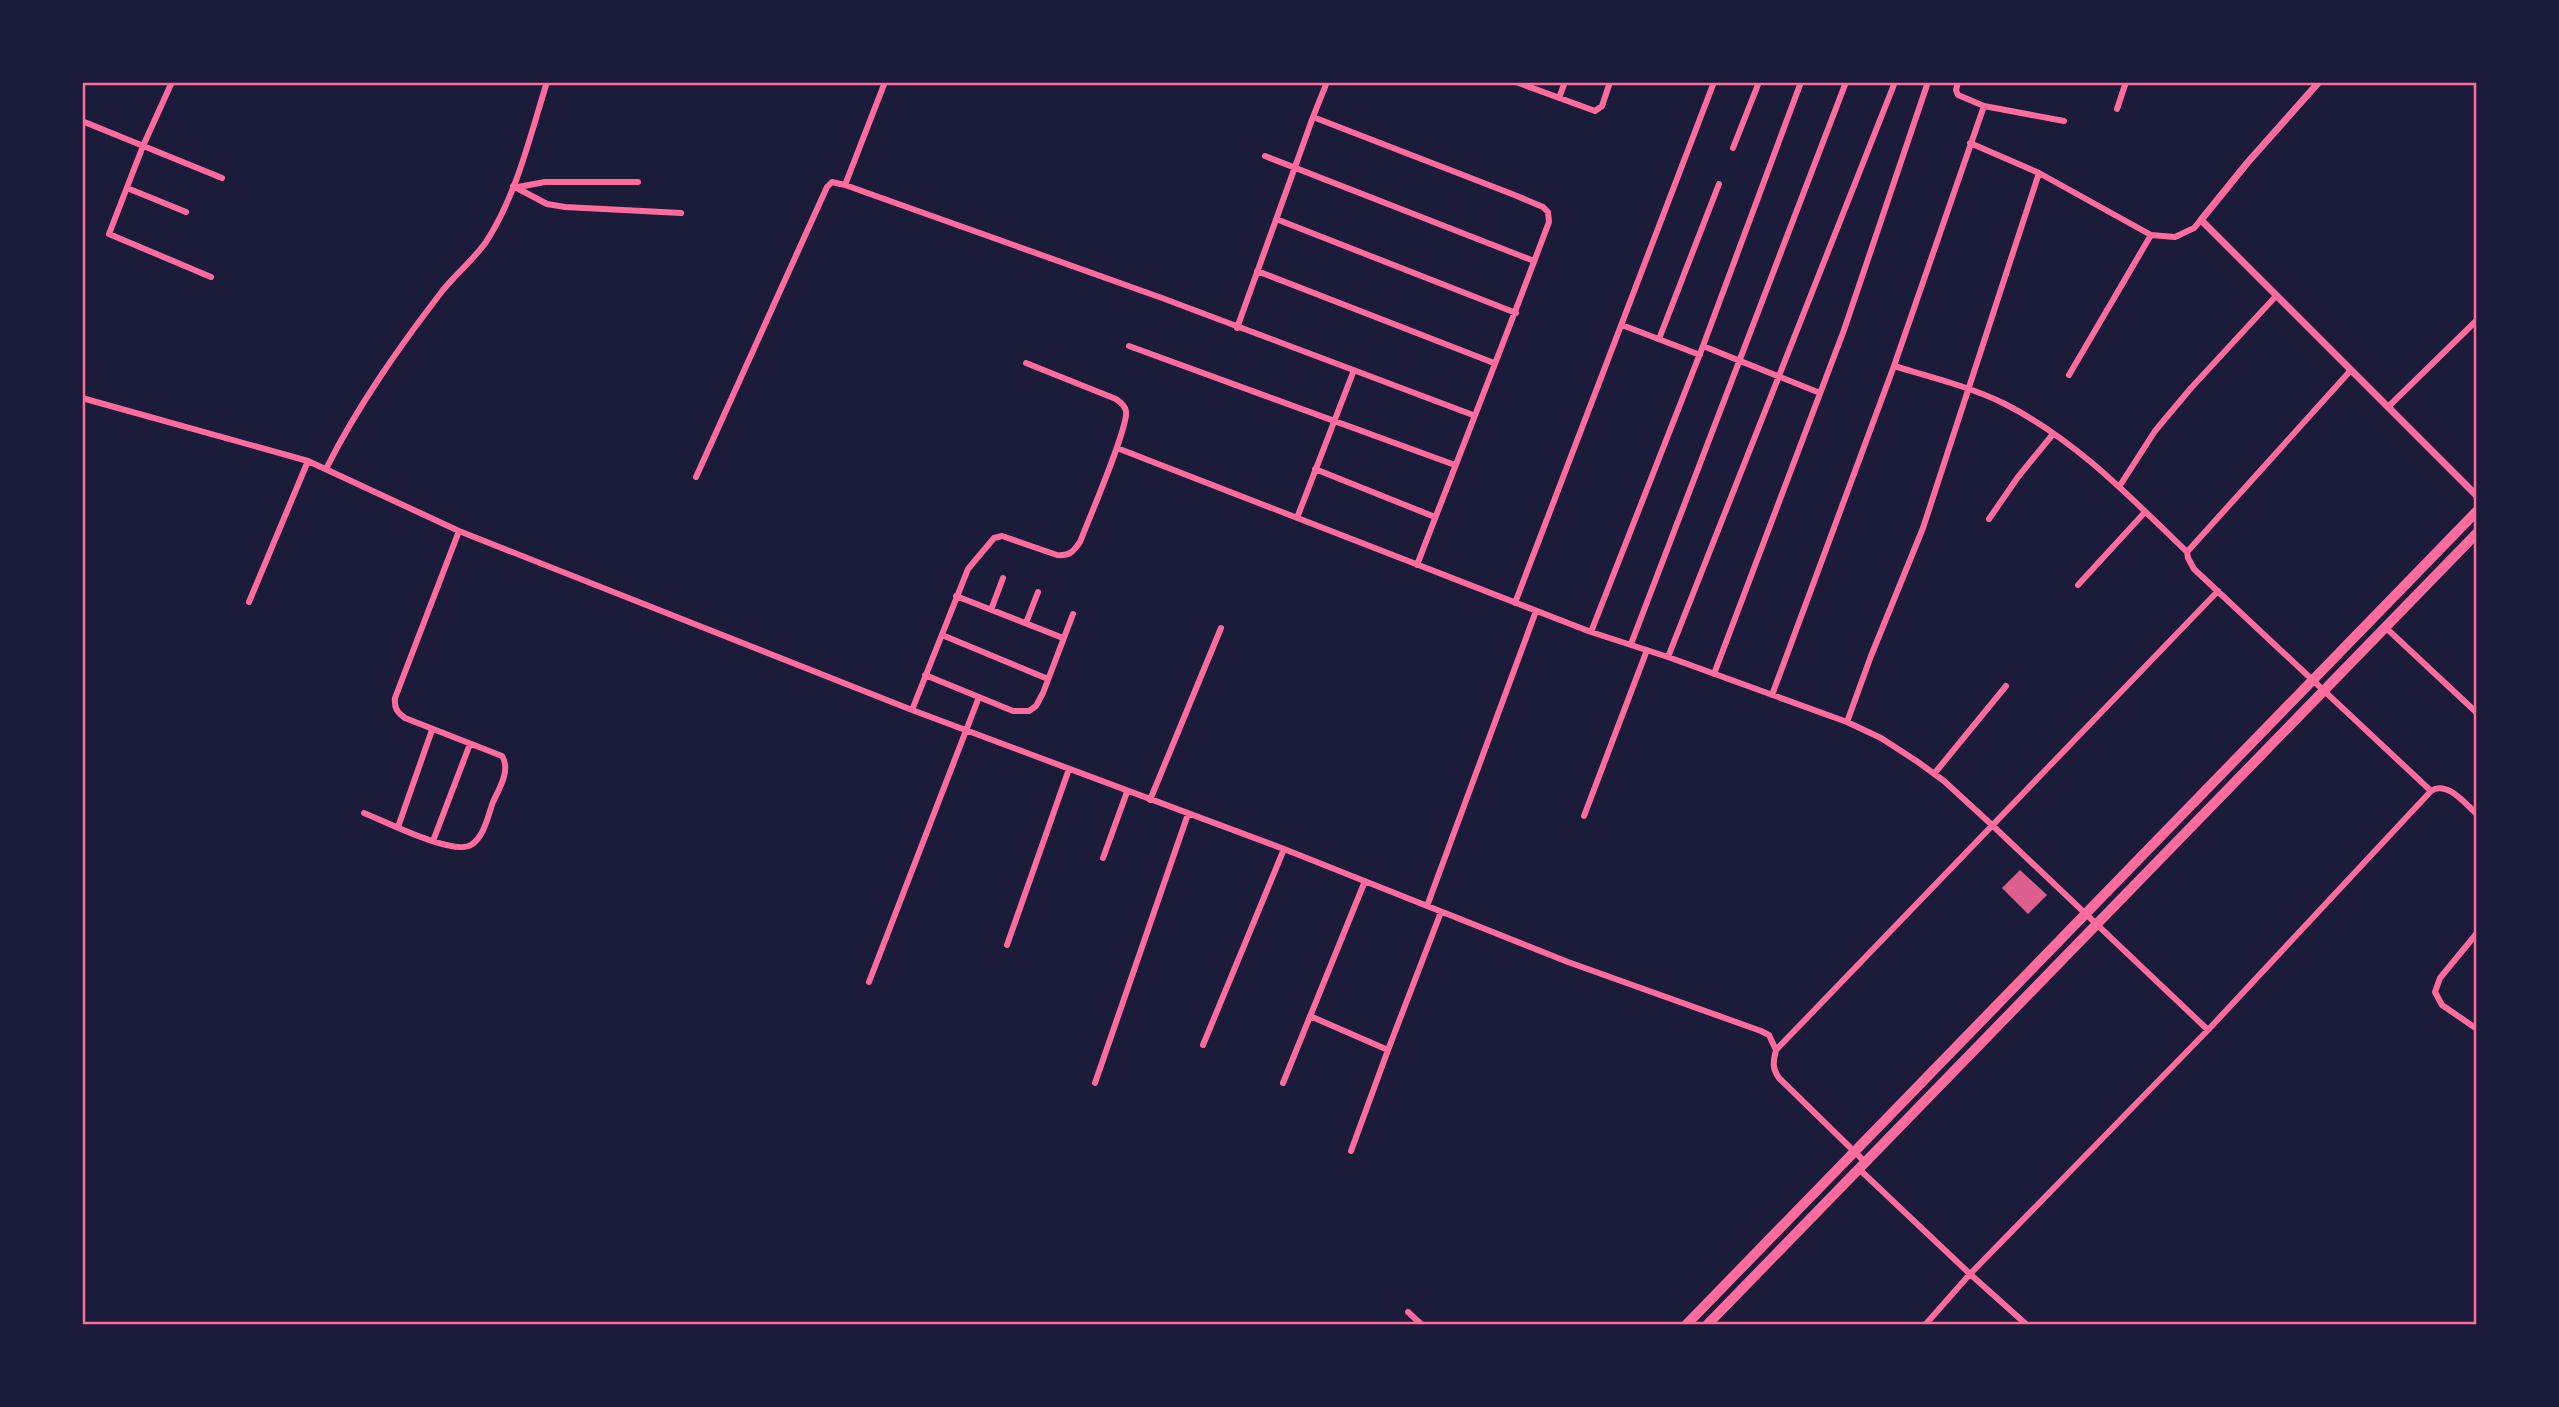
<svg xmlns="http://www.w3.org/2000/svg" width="2559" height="1407" font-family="Helvetica,sans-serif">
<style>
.building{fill:#dd5f8e}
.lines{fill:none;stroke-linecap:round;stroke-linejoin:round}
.minor{stroke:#ff6b9d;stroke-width:6}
.tertiary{stroke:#ff6b9d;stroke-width:7}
.trunk{stroke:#ff6b9d;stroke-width:10}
.neatline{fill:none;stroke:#ff6b9d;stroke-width:2.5}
</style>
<rect width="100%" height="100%" fill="#1b1b3a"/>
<path class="building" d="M2020,870L2047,895L2028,914L2002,888Z"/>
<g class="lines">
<path class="minor" d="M172,82L143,146L109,234L211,277
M1516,82L1595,111L1602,106L1610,82
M1958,82L1956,90L1958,95L1984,106L2064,121
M1559,98L1565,82
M2117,109L2126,82
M1313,117L1327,82
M82,121L222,178
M1970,143L2039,173L2151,235L2175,237L2194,228L2201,220
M1733,148L1759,82
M1265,156L1534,261
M845,185L885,82
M513,186L547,204L565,207L681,213
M518,187L545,182H638
M127,188L186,212
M1276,219L1516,313
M1257,271L1494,363
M1622,325L1700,355
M1237,328L1313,117L1512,194L1543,207L1548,212L1549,222C1506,337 1461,451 1417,565
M1659,339L1719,184
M1129,346L1455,465
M1703,346L1820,393
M1894,366C1931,377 1971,387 2005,404C2076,440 2131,498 2187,552L2188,558L2194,569L2431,791
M2069,375L2151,235
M82,398L308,461L459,531L912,710L1284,849L1568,962L1761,1031L1769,1035L1776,1050
M2388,407L2477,320
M1117,448L1591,632L1668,657L1847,722L1881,738L1918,762L1944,781L1992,825L2208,1030
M326,469C358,405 400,346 443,290C457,273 474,259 486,242C517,194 530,136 547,82
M1315,469L1435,517
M696,477L827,187L832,182L845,185L1162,298L1473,415
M2119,487L2155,431L2191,388L2276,296
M1297,518L1354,370
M1989,519L2018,477L2053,434
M2187,552L2351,370
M2078,585L2145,512
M956,596L1063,638
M249,602L308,461
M1515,603L1714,82
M991,610L1003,578
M1026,623L1038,592
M2385,627L2477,713
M1591,632L1703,346L1801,82
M942,635L1048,679
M1631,644L1846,82
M1668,657L1895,82
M1714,674L1844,330L1928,82
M925,675L1013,711H1029L1036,706L1043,693L1073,614
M1772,695L1894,366L1984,106
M912,710L968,569L994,538L1002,536L1057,555C1070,556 1073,552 1080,542C1088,521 1129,426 1126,411C1125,405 1120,402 1116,399L1026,363
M1847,722L1871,656L1923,528L2039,173
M1934,774L2006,686
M1150,800L1221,628
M364,813C384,821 453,856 471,845C484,837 488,816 493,802C499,789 511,770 502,756L405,718C397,712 394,708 395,698L459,531
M1584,816L1647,650
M398,827L432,730
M433,841L470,744
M1103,858L1127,792
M1427,906L1536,611
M2477,933L2440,978L2435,992L2442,1005L2477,1029
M1007,945L1069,769
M869,982L979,697
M1310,1016L1388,1050
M1203,1045L1284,849
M1095,1083L1188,814
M1283,1083L1365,881
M1351,1151L1388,1050L1441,912
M1865,1162L1779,1078C1772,1068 1773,1062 1776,1050L2218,591
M1859,1169L1970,1274L2027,1325
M1408,1312L1422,1325
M1482,1325H1483
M1925,1325L1970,1274L2208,1030L2431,791C2447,780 2465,804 2477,814"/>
<path class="tertiary" d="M2319,82L2248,162L2201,220L2477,496"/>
<path class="trunk" d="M1686,1325L2477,511
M1707,1325L2477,533"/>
</g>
<rect width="2559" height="1407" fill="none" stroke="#1b1b3a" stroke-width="168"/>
<rect x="84" y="84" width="2391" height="1239" class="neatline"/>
</svg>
